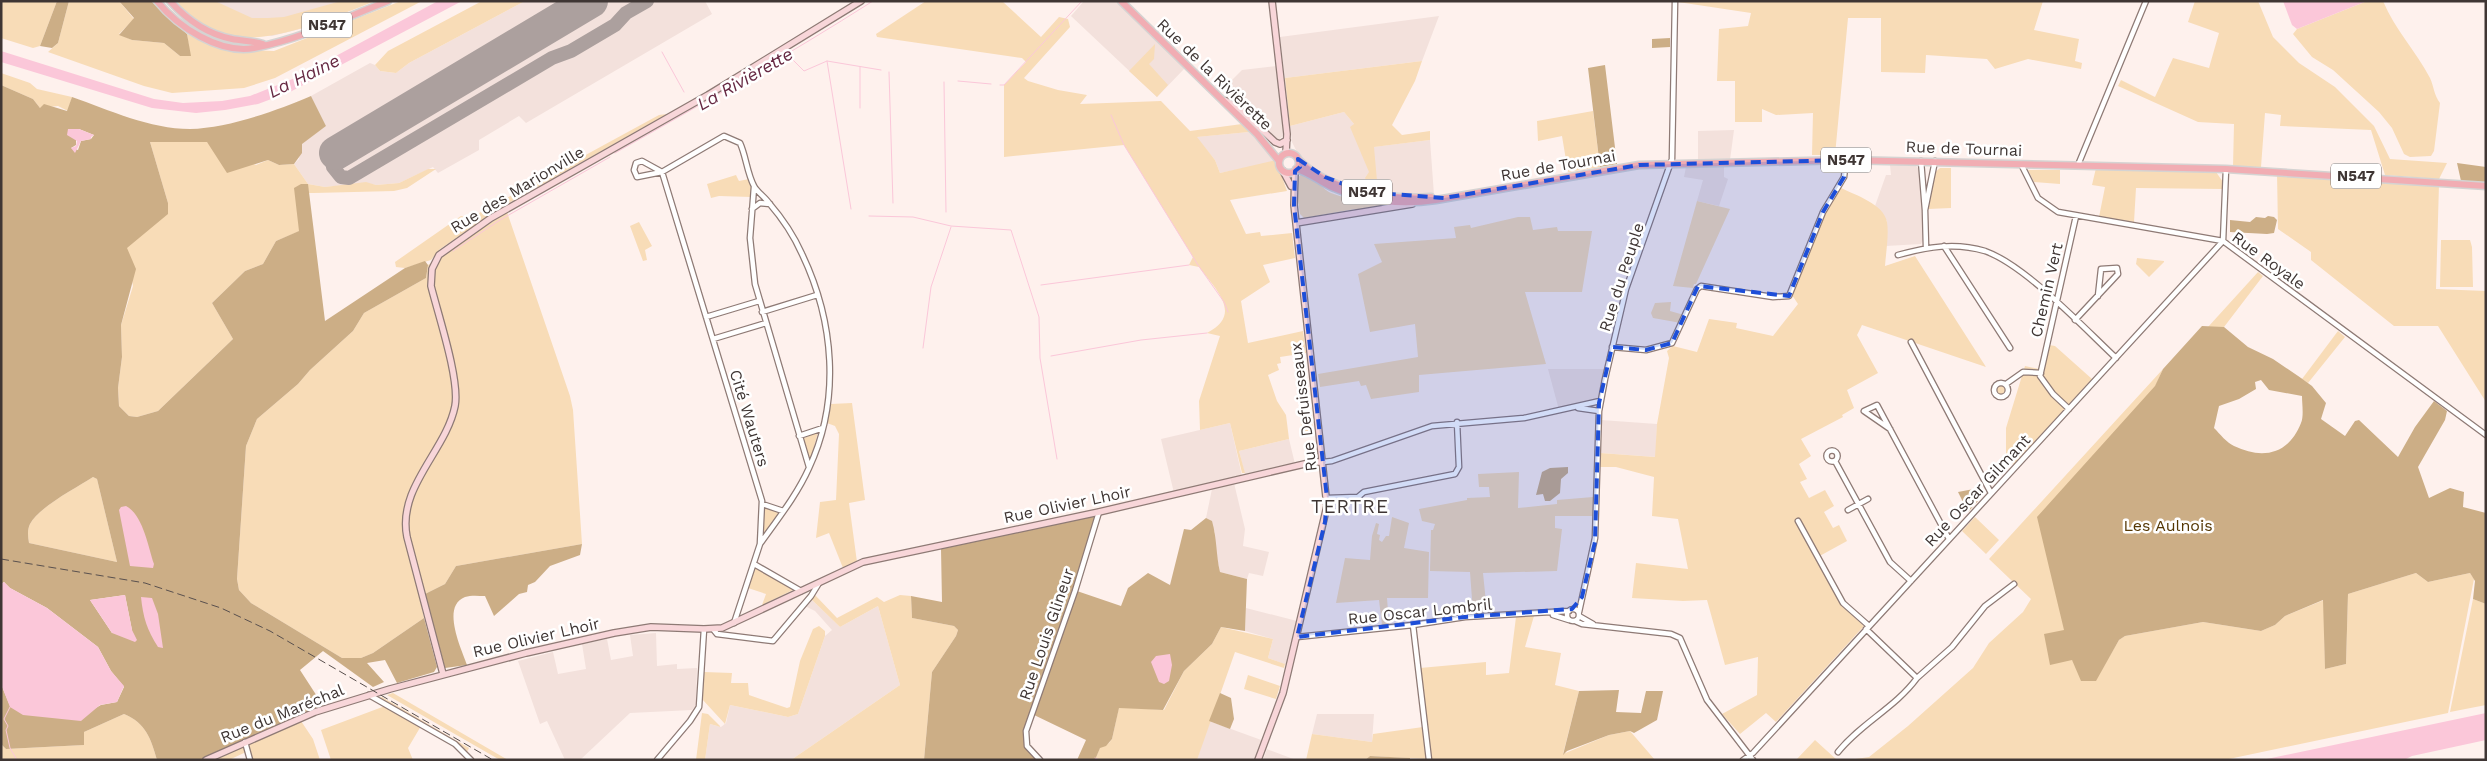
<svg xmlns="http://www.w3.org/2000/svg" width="2487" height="761" font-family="'Work Sans',sans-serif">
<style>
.built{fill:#f3e1dc}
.green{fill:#f8dcb7}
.forest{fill:#ccae86;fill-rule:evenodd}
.water{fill:#fbc7d9}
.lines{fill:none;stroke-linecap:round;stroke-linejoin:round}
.stream{stroke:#fbc7d9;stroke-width:1}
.taxiway{stroke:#aca09e;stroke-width:14}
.runway{stroke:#aca09e;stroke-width:34}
.street-casing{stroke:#8e7a75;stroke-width:7}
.secondary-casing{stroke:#8e7a75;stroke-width:8}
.primary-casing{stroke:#d5d3d2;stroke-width:9}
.street{stroke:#fff;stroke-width:4.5}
.secondary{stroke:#f8d6d9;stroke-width:5.5}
.primary{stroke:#f1adb3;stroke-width:6}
.rail{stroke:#59504e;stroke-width:1;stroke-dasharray:8 4;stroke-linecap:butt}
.marked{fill:#1d4ed8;fill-opacity:0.2;stroke:#1d4ed8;stroke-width:4;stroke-dasharray:10 6;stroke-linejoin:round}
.labels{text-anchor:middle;stroke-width:5;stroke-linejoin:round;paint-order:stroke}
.shield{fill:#fff;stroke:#797271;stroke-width:1}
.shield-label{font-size:15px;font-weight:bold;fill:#3f3634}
.street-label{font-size:16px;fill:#3f3634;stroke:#fff}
.park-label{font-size:16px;fill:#553704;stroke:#fff}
.water-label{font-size:18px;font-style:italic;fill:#662943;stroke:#fff}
.quarter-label{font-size:19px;letter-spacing:1px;fill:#3f3634;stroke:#fff}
</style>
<rect width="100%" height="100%" fill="#fef1ed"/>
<path class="built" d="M177,1H375L304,28L272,36L190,17Z
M525,1H705L712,14L526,123L519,116L479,140V150L438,173L433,167L399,183L376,185L366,183L325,187L308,184L294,164L299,159L301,144L326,126L311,96L370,63L375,65L380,71L396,73L409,63Z
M1084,1H1116L1185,68L1157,97L1071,16Z
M1439,16L1422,61L1285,78L1280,37Z
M1277,66L1284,134L1279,140L1262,128L1222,90L1242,70Z
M1344,112L1373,147L1430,140L1434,195L1374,193L1338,182L1308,164L1299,156L1292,142L1290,126Z
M1734,130L1730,160H1698V131Z
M1249,132L1273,156L1275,162L1220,173L1215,160L1196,137Z
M1890,165H1915L1919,169L1923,211V240L1921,244L1886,246L1887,221L1875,206L1886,175H1891Z
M1724,166V177L1728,179L1719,206L1697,201L1703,180L1684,177L1686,167Z
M1548,369H1605L1599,399L1559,410Z
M1601,420L1657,424L1656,457L1600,453Z
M1230,423L1242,476L1174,493L1161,439Z
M1289,439L1295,464L1245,475L1239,451Z
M1234,483L1245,529L1243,546L1269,552L1263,576L1249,573L1247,579L1220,572L1215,548V532L1206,518L1212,489Z
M811,599L840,627L878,606L900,685L791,760H705L710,724L721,727L726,723L730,705L788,717L798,714L825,636L832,630L815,611L805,606Z
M1246,608L1297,621L1287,665L1268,658L1273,639L1245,631Z
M656,633L657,666L677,664V669L697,668L696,705L692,710L630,713L580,760H565L547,721L540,724L518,661L553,652L558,674L586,669L582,644L607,639L611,660L633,656L630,635Z
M1317,714H1374L1372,742L1312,734Z
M1209,721L1264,741L1256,760H1197Z
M1267,749L1269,750L1296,760H1263Z"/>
<path class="green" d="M1,1H57L40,46L33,48L1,38Z
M69,1H119L134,19L119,34L132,40L164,43L180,56L190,55L187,34L226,49L274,51L401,1H422L275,78L244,88L172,93L144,86L48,52L58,43Z
M177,1H215L252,18H268L284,17L341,1H375C317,23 222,71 177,1Z
M482,1H525L409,63L396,73L380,71L375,65L388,51Z
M926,1H1002L1041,37L1059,17L1068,19L1070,27L1024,78L1028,81L1058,90L1087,95L1080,104L1161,101L1190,131L1242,124L1249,132L1197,137L1215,160L1220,173L1276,160L1287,191L1230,200L1246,234L1260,232L1261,236L1292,233L1295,258L1263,265L1270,282L1241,301L1248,343L1303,331L1306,353L1280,357L1281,363L1277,364L1279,370L1268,375L1277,401L1286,415L1289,439L1239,451L1245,473H1242L1230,423L1200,430L1199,401L1220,336L1207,333C1244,314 1215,289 1199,267L1189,265L1193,257L1124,145L1004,157V85L1026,62L1022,58L877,37L876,34Z
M2043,1L2034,30L2079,39L2075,61L2082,63L2081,69L2028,59L1995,69L1987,59L1926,55L1925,73L1881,72V18H1848L1835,155H1812L1813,113L1776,115L1762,109V122H1735V81H1717L1719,29L1748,26L1751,13L1678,2Z
M2195,1H2258L2273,37L2299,63L2335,87L2374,126L2390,159L2447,163L2439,179L2385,175L2371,130L2280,126L2281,115L2265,113L2261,167H2233L2234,124L2198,122L2118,86L2121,80L2155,97L2173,58L2209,68L2219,33L2188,22Z
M2367,1H2383C2395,30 2416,51 2430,78C2434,87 2434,95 2440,103L2434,151L2431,156L2410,157L2404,154L2392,128L2379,112L2333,70L2312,57L2293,34L2297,29Z
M1155,44L1154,59L1149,64L1168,85L1157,97L1129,71Z
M1422,61L1415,81L1392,125L1402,135L1430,131V140L1374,147L1377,181H1381L1384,191L1376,192L1371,188L1365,178L1369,172L1350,127L1354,124L1344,112L1290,126L1285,78Z
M1,73L30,83L37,89L72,97L68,111L58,106L40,108L33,99L1,85Z
M1593,111L1600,167L1568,172L1562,136L1538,141L1537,121Z
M667,114L502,207L440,249L431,260L405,268L396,267L395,262L461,216L470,218L659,115Z
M179,140L207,142L256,165L268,160L279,165L294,164L308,184L325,187L366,182L376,185L399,183L428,169H436L407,188L394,191L314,193H309L307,184L300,231L276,241L263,264L245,271L212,303L233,339L158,411L137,417L129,416L119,406L118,388L122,357L121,325L133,286L126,248L168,203L150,142Z
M1940,168H1951V208L1928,209L1933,174Z
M2096,168L2216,172L2223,182V189L2136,188L2134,222L2099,217L2105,187L2092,185Z
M2028,170H2060V184L2034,182Z
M2277,173L2439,184L2436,289L2486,291V402L2438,326H2394L2311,260V252L2278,229Z
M1301,174C1315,175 1320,188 1331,193C1348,200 1366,201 1383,204V207L1354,211L1355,209L1304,218L1300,214L1295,182Z
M736,175L739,181L749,179L752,188L751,197L719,196L711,198L707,184Z
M1841,188C1855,195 1884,204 1887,222C1889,235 1886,252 1885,266L1915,256L1986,367L1862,325L1857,335L1878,373L1847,390L1854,408L1842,415L1843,417L1801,439L1811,456L1799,464L1807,479L1800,482L1809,498L1825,490L1834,506L1824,512L1833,528L1839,525L1847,541L1816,558L1842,606L1864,626L1776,722L1766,713L1740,734L1722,714L1757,695L1758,657L1725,665L1707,600L1683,601L1632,598L1636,563L1688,569L1678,519L1652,516L1654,477L1616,467H1600V453L1655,457L1657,424L1669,358L1667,351L1673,346L1697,352L1709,319L1737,323L1736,328L1773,336L1798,304L1792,295L1825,212Z
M1697,201L1730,209L1696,284H1694L1693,288L1673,286Z
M507,212L570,396L573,410L582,544L456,566L445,584L425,594L426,600L421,604L424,618L373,653L361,658H342L251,603L239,590L237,579L246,446L257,419L298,384L310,370L353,331L364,313L426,278L428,265Z
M1518,217H1530L1533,230L1557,227L1558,231H1592L1582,292H1525L1546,364L1419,375V392L1371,399L1366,385L1361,386L1359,381L1320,387L1318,374L1418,357L1415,324L1370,332L1358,274L1382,262L1374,244L1456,238L1454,227L1470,225L1471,228Z
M639,222L652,246L645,250L647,260L643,261L630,226Z
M2441,240H2470L2472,247L2473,287H2440Z
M2137,258L2164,261V262L2149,277L2136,264Z
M2258,272L2263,276L2224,327H2208Z
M1671,302L1670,311L1684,315L1681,323L1653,318L1651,313L1655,303Z
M2338,331L2345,337L2308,383L2302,379Z
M2049,345L2055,346L2092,379L2014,465L2006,458V428L2025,366L2044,370Z
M2163,369L2059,605L2072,660L2095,681L2119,640L2125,636L2203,622L2261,631L2275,625L2285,616L2324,600L2325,669L2346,664L2348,594L2416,573L2428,582L2470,573L2474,579L2448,713L2224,760H1849L1869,757L1908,726L1973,668L1989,643L2023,612L2031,599L1989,559Z
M1995 390a6 6 0 1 1 12 0a6 6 0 1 1-12 0Z
M852,403L865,500L849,503L857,562L843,568L829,533L816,538L820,502L836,500L839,434L835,426L827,423L831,404Z
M1311,413L1313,432L1302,434L1300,415Z
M818,432L811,458L809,459L802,439Z
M1519,472L1518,508L1557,504V500L1593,497V516H1555V528L1562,529L1557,571L1483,573L1487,612L1473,613L1470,572L1430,571L1431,530H1433L1435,524L1422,521L1419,509L1467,500V498L1490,497L1489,487H1479L1478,474Z
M93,477L97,479L117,562L29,543C28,537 27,530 30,524C39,507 76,488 93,477Z
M764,507L779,513L764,533L762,531Z
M1392,517L1409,523L1404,548L1429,552L1428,598H1387L1389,624L1382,625L1379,600L1336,603L1345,558L1370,560L1372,536L1376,523L1379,524L1377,534L1380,535L1379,540L1382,542L1386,536H1389Z
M1975,517L1999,540L1986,554L1962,531Z
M755,567L792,588L793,590L762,605L766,594L748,588Z
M815,595L837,618L877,597L884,602L900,595L911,596L912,618L954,626L958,630L956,636L932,672L924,760H791L900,685L878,606L840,627L811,599Z
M2473,599L2486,604V705L2450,712Z
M1534,616L1525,647L1561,653L1555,685L1579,691L1563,754L1609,735L1630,731L1655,760H1431L1420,668L1486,662V675L1509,673L1516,617Z
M819,626L825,631V636L798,714L788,717L730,705L725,724L702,699L704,672L732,673L731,683H748L749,695L787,708L790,707L800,661L813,629Z
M1221,627L1273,639L1268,658L1285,664L1284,668L1235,652L1197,760H1095L1100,747L1109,743L1112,739L1119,707L1164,710L1184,671L1212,644Z
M1248,675L1280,686L1276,699L1244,689Z
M393,693L508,760H500L387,695Z
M382,697L469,748L467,752L457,743L377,698Z
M385,706L421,726L408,748L413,760H331L321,730Z
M702,713L708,714L721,727L710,724L705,760H696Z
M124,714C146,723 151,739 157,760H1V744L6,749L84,745V732Z
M301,721L313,739L320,760H252L248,744Z
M1423,727L1427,759L1370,756L1365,760H1306L1312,734L1372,742L1373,734Z
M1815,740L1837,760H1796Z
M243,746L246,752L229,760H212Z"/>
<path class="forest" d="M57,1H69L58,43L52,48L40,46Z
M119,1H151L187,34L191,56H180L164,43L132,40L119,35L134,18Z
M1670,38V47L1652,48V39Z
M1605,65L1617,164L1600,167L1588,68Z
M1,85L33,99L40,108L44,104L67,111L72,97C109,110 150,129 190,129C228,128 276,111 311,96L326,126L302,144V153L294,164L279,165L268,160L227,173L207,142H150L168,203V214L127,248L136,269L121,325L122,357L118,388L119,406L129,416L137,417L158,411L233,339L212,303L245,271L263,264L276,241L299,231L294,188L301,184H308L325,321L405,268L425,261L428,265L426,278L364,313L353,331L310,370L298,384L257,419L246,446L237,579L239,590L251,603L342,658H361L373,653L424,618L437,667L434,672L397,683L385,660L367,663L384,682L373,687L323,651L300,670L324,707L202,760H157C151,739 146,723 124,714L84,732V745L6,749L1,744V684L10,706L90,711L101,705L117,702L124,687L111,671L98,647L47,608L10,588L4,582L1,584ZM79,129L94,135L91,139L81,141L78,150L71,148L76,145V130ZM93,477L97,479L117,562L29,543C28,537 27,530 30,524C39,507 76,488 93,477ZM125,595L132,630L112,633L90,600Z
M2457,163L2486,167V183L2461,181Z
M2268,216L2274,217L2277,220L2274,233L2267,234L2230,232V220L2250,222L2256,217L2265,218Z
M2202,326L2224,327L2248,347L2273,359L2301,378L2312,386L2326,403L2321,419L2345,436L2355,421L2359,420L2398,457L2415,427L2434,401L2447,411L2445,420L2418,467L2429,498L2450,488L2464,492L2463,507L2486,513V604L2473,599L2475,581L2470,573L2428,582L2416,573L2348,594L2346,664L2325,669L2323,600L2285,616L2275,625L2261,631L2203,622L2125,636L2119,640L2096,681H2081L2072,660L2050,665L2044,634L2064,630L2037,517L2155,386L2163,369ZM2261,380L2269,390L2302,396C2302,404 2304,416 2301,423C2289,454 2263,460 2234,446C2227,443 2220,434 2214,428L2219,406L2239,399L2256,389L2255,382Z
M1568,467V473L1561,479L1560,493L1550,501H1545L1543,494L1536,495L1542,472L1550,468Z
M1979,488L1978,501L1968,512L1958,492Z
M1096,516L1074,590L1121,606L1128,588L1148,573L1170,585L1184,529L1191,530L1206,518L1212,521C1217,538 1216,555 1220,572L1247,579L1245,631L1221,627L1212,644L1184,671L1163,710L1119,708L1112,739L1106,746L1100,748L1095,760H1077L1086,740L1032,714L1025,740L1038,760H924L932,672L956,636L958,630L954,626L912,618L911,596L942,602L941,549Z
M582,544L580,555L550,566L535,582L528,585L527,592L519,594L494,616L485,596C479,596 471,595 465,597C441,606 461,648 467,665L445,668L425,594L445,584L456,566Z
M1619,690L1616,712L1641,713L1646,691H1663L1657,720L1634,733L1630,731L1609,735L1567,751L1563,755L1579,691Z
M1220,693L1231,698L1234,719L1230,729L1209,721Z
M1370,756L1410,758V760H1365Z"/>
<path class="water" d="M438,1H462L290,92L258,104L225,110L196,113L152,108L1,62V51L154,99L183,103L222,101L250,96L295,78Z
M2283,1H2367L2297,29L2292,25Z
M68,129H79L94,135L91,137V139L81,141L75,153L71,148L76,146L77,141L67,135Z
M126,506C143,515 148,546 154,564L153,568L130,566L119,510L121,507Z
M4,582L10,588L47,608L98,647L111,671L124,686L117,702L100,705L81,721L23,715L10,707L1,684V584Z
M125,595L132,630L137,640L135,642L112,633L90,600Z
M141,597L152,598L158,614L163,648L158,647C147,630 143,617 141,597Z
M1170,654L1172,665L1169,681L1164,684L1159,682L1151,662L1156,656Z
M2486,713V740L2412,756L2404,760H2262Z"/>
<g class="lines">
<path class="stream" d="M662,52L684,92
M787,54L804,71L827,61L881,70
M827,61L851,209
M860,67V108
M889,72L893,203
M958,81L991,84
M944,82L946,212
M1000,85H1004L1082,1
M1111,115L1124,145L1198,265L1224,302L1228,312
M615,153C702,104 788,55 873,1
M869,216L913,217L951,226L1011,230L1039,317L1040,358L1057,459
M453,251L500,220L610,157
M1041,285L1189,265
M923,348L931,287L951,227
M1051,356L1141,340L1207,333
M10,707L4,719L8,726L6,730L10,748L17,760
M1095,758L1100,760"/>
<path class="taxiway" d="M336,153L332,157L333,167L341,177L349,178L552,58L571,51L615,25L626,13L647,1"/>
<path class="runway" d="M336,153L591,1"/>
<defs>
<path id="street" d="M1921,161L1925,210L1935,161
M2021,164L2038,198L2058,212L2223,241L2486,435
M2078,165L2146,1
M754,187L750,238L755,284L809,467
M752,209L760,203L770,204
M1925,210L1926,247
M2223,241L2226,169
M1944,246L2010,348
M1898,255C1927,247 1955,242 1985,251C2025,265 2083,327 2116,358
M762,312L817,295
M706,317L759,301
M2075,320L2118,274L2117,268L2101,269L2098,296
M713,339L766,323
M1911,342L1991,493
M1612,347L1646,350L1672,343L1697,289L1701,286L1773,297L1789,296L1823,212L1844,177L1846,160
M1994 390a7 7 0 1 1 14 0a7 7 0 1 1-14 0Z
M2006,384L2023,372L2041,373
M1578,408L1599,411
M2069,409L2053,394L2040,376L2076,216
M1890,429L1864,411L1877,405L1949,539
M799,436L823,428
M1826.5 456a5.5 5.5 0 1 1 11 0a5.5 5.5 0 1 1-11 0Z
M1835,461L1890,562L1911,581
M1323,462L1332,461L1432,426L1524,418L1600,401
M1327,498L1358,497L1364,492L1455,474L1459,467L1457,422
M762,504L783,511
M1848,510L1868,499
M1798,521L1843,603L1869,626
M754,564L801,591
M1567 615a6 6 0 1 1 12 0a6 6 0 1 1-12 0Z
M1579,612L1595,538L1599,411L1605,379L1626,289L1672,159L1675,1
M1553,615L1569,620
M1579,616L1593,624
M1575,621L1582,624L1671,634L1680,638L1707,700L1753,760
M734,623L760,544L762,501L662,172L637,177L634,170L636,163L642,161L662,172L724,136L740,143C746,156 747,173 754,186C757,192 765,197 769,203C782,218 794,236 802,254C834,321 841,400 809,468C797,495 777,520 760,544
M1413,625L1429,760
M713,629L717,634L773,641L811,596L819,583
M1866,629L1917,678L1952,647L1985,606L2014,584
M1297,637L1413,625L1465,617L1569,611
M369,695L455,744L471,760
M245,742L250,760
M1838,752C1861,723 1895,708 1917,678
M657,760L690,721L699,707L704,629
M1040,760L1027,746L1026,731L1075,591L1099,512
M1743,760L1753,753L2223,241"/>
<path id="secondary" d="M1272,1L1287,134L1286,153
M1226,101L1240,109L1275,142L1280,144L1287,140
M1283,171L1291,186
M1296,223L1412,204
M443,674L407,537C397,487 446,451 455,406C460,380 438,314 431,286L432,269L439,255L491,218L708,95L861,1
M206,760L315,712L390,689L526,653L614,633L651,627L704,629L722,628L863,562L1099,512L1313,462H1323
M1258,760L1283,693L1327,506L1294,205L1295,171"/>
<path id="primary" d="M157,1C178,27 219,54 254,48C300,39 345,18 388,1
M170,1C187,20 207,34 232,39C243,41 253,41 263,44
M1121,1L1257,134L1279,161
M1279 163a10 10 0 1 1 20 0a10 10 0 1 1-20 0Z
M1298,159C1327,191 1390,200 1431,197
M1296,169C1310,172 1321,183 1334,188C1365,202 1403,205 1436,200L1639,165L1846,160L2226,169L2486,186"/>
</defs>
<use href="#street" class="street-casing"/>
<use href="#secondary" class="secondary-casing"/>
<use href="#primary" class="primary-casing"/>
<use href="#street" class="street"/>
<use href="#secondary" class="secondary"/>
<use href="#primary" class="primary"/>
<path class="rail" d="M1,559L145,583L221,608L270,631L493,760"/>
</g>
<path class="marked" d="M1298,159L1325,177L1364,192L1444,198L1639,165L1846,160L1844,177L1823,212L1789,296L1698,286L1672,343L1646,350L1612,347L1599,403L1595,542L1582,597L1572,609L1465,617L1297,637L1325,522L1327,498L1294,205L1295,171L1300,167Z"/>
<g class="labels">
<g class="shield">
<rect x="302" y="12.5" width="50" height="25" rx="4"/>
<rect x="1821" y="147.5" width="50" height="25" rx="4"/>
<rect x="2331" y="163.5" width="50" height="25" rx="4"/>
<rect x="1342" y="179.5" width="50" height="25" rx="4"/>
</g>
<g class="shield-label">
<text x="327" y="30">N547</text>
<text x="1846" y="165">N547</text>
<text x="2356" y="181">N547</text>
<text x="1367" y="197">N547</text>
</g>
<g class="street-label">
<text transform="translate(1215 74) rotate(44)" y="6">Rue de la Rivièrette</text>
<text transform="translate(1964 148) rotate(2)" y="6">Rue de Tournai</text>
<text transform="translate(1558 165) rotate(-10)" y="6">Rue de Tournai</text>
<text transform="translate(517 189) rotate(-31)" y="6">Rue des Marionville</text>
<text transform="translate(2269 260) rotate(36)" y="6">Rue Royale</text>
<text transform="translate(1621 277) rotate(-72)" y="6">Rue du Peuple</text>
<text transform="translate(2046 290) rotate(-77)" y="6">Chemin Vert</text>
<text transform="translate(1303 407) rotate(-97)" y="6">Rue Defuisseaux</text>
<text transform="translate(750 418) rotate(73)" y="6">Cité Wauters</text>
<text transform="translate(1977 490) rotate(-47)" y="6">Rue Oscar Gilmant</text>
<text transform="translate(1067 504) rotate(-12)" y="6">Rue Olivier Lhoir</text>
<text transform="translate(1420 611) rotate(-6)" y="6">Rue Oscar Lombril</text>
<text transform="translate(1046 634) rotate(-71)" y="6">Rue Louis Glineur</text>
<text transform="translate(536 637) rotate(-13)" y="6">Rue Olivier Lhoir</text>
<text transform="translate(282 713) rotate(-22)" y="6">Rue du Maréchal</text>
</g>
<g class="park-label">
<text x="2168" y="531">Les Aulnois</text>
</g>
<g class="water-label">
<text transform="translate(304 76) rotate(-26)" y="6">La Haine</text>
<text transform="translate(745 79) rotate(-30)" y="6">La Rivièrette</text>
</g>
<g class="quarter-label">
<text x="1350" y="513">TERTRE</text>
</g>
</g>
<rect width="2487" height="761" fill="none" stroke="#3f3634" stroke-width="5"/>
</svg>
